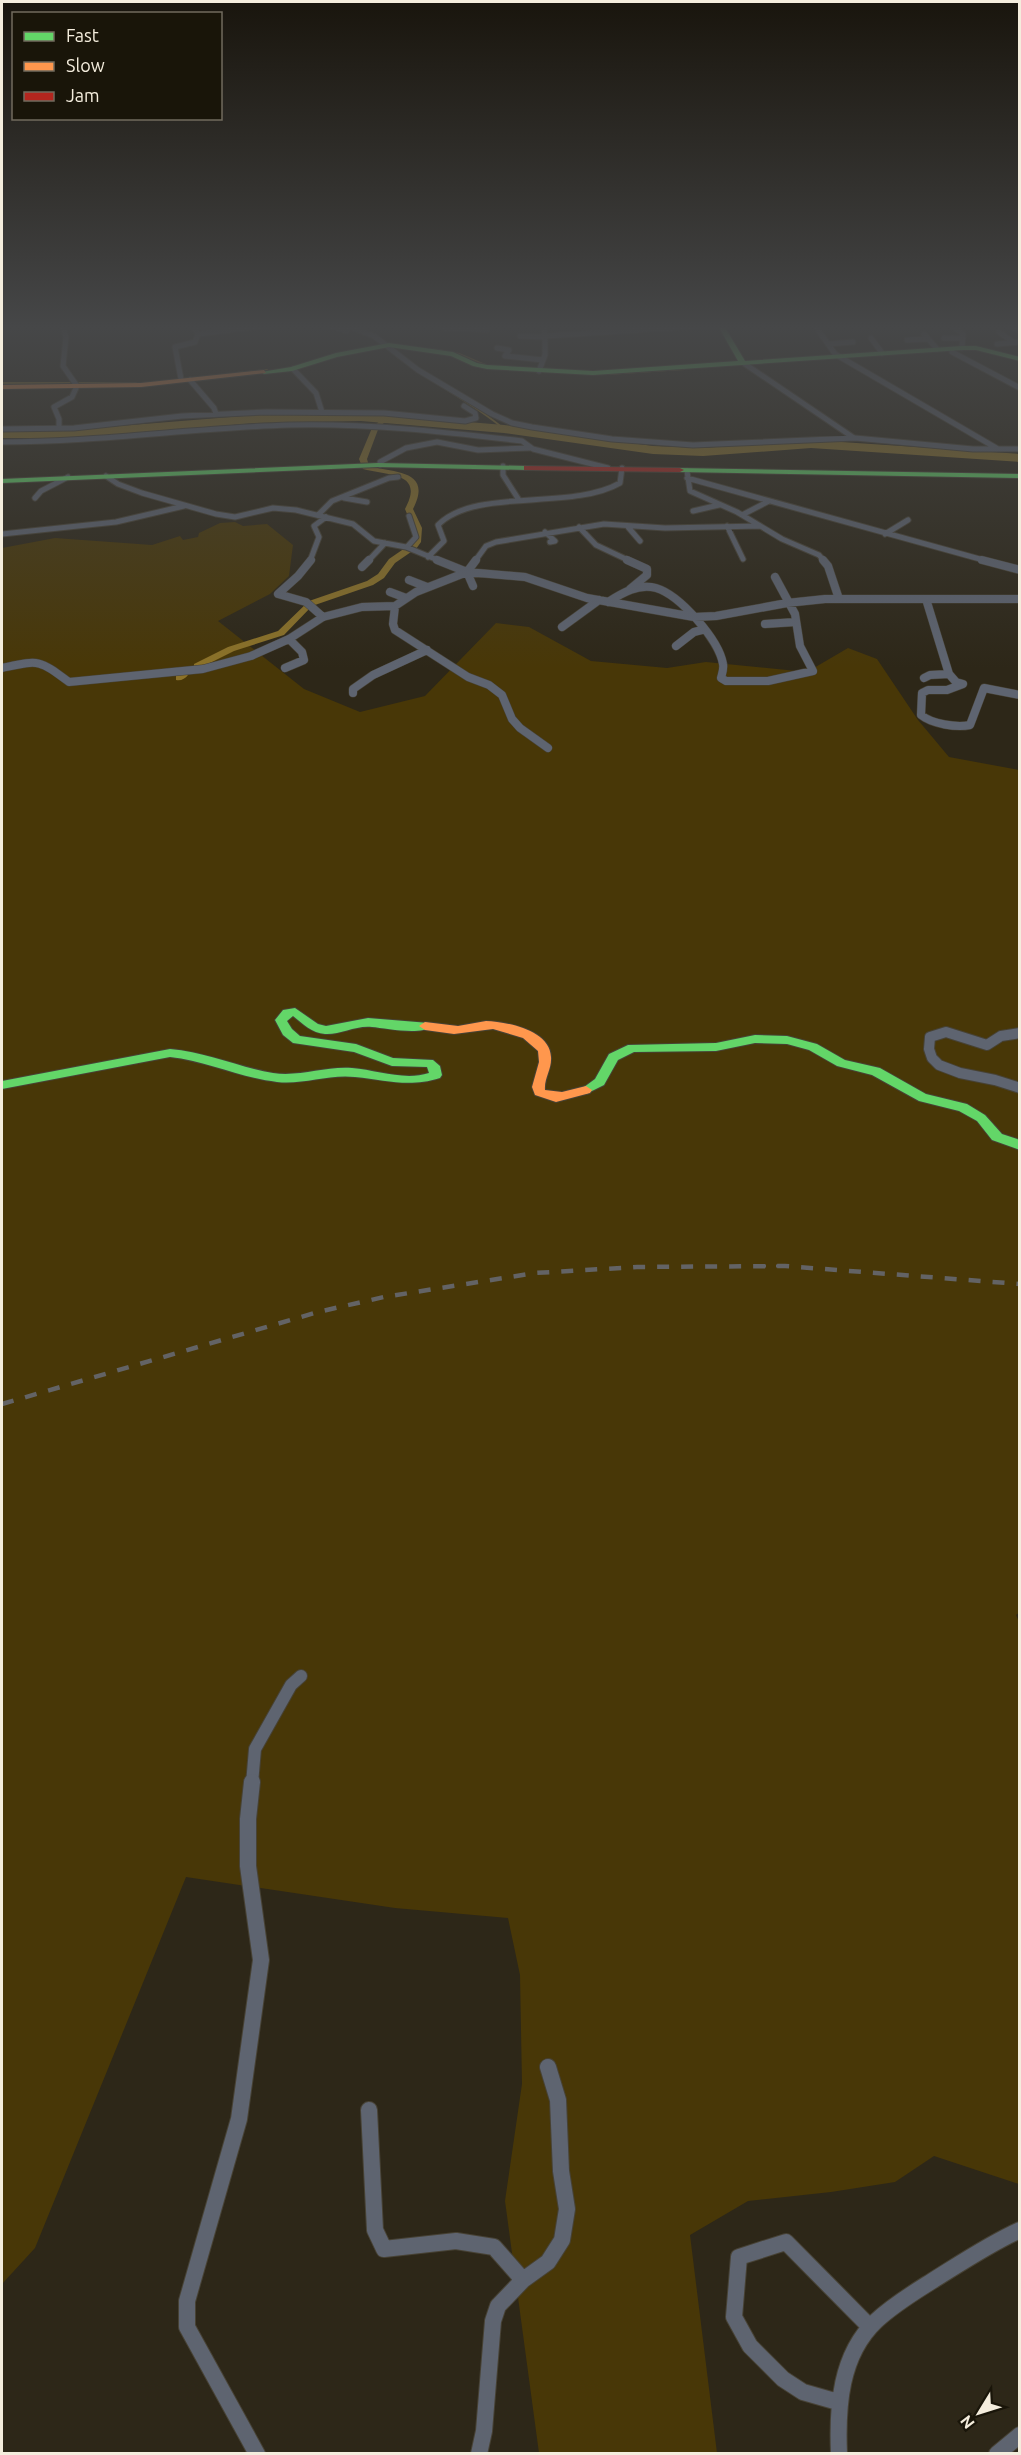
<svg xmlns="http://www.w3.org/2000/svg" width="1021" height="2455" font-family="Ubuntu,sans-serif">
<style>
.green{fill:#483707}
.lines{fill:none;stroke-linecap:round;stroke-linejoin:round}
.stream{stroke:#8c7228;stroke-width:2}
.canal{fill:#8c7228;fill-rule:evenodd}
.river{fill:#8c7228;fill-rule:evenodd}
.street-far4-casing{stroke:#474235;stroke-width:7}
.street-far3-casing{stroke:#474235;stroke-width:9}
.street-far2-casing{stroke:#474235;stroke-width:12}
.street-far1-casing{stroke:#474235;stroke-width:14}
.street-casing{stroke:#474235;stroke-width:18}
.fast-casing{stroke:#474235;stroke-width:2}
.slow-casing{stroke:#474235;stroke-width:2}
.jam-casing{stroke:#474235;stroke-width:2}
.street-far4{stroke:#5e6470;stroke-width:5}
.street-far3{stroke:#5e6470;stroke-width:8}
.street-far2{stroke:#5e6470;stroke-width:10}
.street-far1{stroke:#5e6470;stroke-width:12}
.street{stroke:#5e6470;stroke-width:16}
.fast{fill:#63d668;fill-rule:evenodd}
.slow{fill:#ff974d;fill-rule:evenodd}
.jam{fill:#b3261e;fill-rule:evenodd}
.rail-far1{stroke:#636365;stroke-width:3;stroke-dasharray:10 10;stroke-linecap:butt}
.rail{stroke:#636365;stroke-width:4.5;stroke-dasharray:12 12;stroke-linecap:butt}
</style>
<rect width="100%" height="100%" fill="#2d2718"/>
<path class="green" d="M235,522L243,526L267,524L293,545L289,576L270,594L218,621L304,689L360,712L425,696L496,623L529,627L591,661L667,668L706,662L807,672L848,648L877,659L918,720L949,757L1019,770L1020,1612L1016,1615L1020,1624L1019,2184L934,2156L895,2182L831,2192L748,2201L690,2235L717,2453H539L505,2201L522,2084L520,1975L508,1918L395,1908L186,1877L35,2248L2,2284V548L55,538L152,545L180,536L183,540L198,537L199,533L220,523Z"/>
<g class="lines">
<path class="stream" d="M438,350L459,354L485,365
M396,356C431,383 471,401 504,429
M238,373L267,370
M607,374L684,369
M155,382L201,378
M2,383H136"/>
<path class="canal" d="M384,417L390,418L379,427L367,459L369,466C395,473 433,470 413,509L422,528L421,542L416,549H411V552L395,563L384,578L373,585L312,606L284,635L234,651L200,668H194V664L228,647L278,631L309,601L367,581L378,574L389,559L405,548H410L415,533L405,509C425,472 389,476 363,469L359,459L372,428Z
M183,672L188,675C185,679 181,681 176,680V676Z"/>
<path class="river" d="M361,413L504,425L653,446L703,448L811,440L1020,454V462L811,448L703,456L653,454L504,433L361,421L257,423L69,438H2V431L69,430L257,415Z"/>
<defs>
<path id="street-far4" d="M283,324H306
M324,324L347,331
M342,324L374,336L418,370L492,414L512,423L532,427L612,439L693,445L855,438L973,449H1020
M439,324L444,328L487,330
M543,324L545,336
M814,324L835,354L998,449
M951,324L963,334L962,348
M1006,324L1020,331
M193,327L211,324
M999,332L1013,342
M198,334L279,324
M924,334L937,349
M520,336L545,337
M871,338L882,353
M944,338H963
M907,340L927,339
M828,344L853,342
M997,344L1020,342
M497,348L509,350L505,356L543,360
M952,352L1020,388
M742,362L854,438
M293,369L316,393L322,412
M539,371L545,355V336L732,324
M181,379L175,347L195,342L198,334L191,324
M190,380L214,408L216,414
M59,428V419L54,407L72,397L77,386L63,366L66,337L62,324
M2,429L74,428L182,416L266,412L384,413L465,421L476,418L475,413L464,406
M2,442C98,442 193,428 289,425C367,423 445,432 522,441L533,449L608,468
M380,465V462L406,448L437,442L478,450L530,448
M503,466V475L519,500
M687,471L690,491L737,512L782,539L819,555L824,561
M106,476L118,484L142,493L216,514L235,517L273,508L296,510L353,524L374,541L406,547L440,561
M687,478L987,561
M35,498L41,491L68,477
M344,498L367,502
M693,511L719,505
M318,515L332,501L389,478L398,477
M742,515L769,501
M727,526L743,559
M579,527L596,545L630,561
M628,527L640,541
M545,532L555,541L550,542
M2,534L116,522L184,506
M885,534L908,520
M407,547L416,537L409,516
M428,557L444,541L438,525C475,487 571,511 620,483L622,468
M310,561L319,537L314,526L326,517
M368,561L385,543
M475,561L486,546L496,542L604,524L665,528L760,526"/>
<path id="street-far3" d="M311,560L298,576L278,594L306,602L323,617
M437,560L467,572L525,577L587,598L694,617L716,616L787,603L825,599H1020
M627,560L647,569V575L630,589
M823,560L828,566L839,599
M982,560L1020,570
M362,567L369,560
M467,572L473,586
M409,580L427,587
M390,592L406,598
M926,599L949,674L956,682L963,684L947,690H928L922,693L921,715C932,724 957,728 970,725L984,688L1020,695
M608,602C622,593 639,583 656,588C680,595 719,640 723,664C724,669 722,674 721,678L726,681H768L813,671L800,646L795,614L775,577
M395,606L393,624L395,630L468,677L489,685L502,695L512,719L520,728L548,748
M765,624L796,622
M562,627L599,600
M676,646L694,632L702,630
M2,668C40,660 38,659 69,682L203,669L251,656L289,639L323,617L362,607L395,606L416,592L467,572L476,560
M285,668L304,660L302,652L289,639
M924,678L930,675L949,674
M353,693V689L373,675L427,650"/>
<path id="street-far2" d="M1020,1033L1001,1036L987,1045L946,1032L930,1037L929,1049L932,1058L939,1065L960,1073L995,1080L1020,1088"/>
<path id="street-far1" d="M252,1784L255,1749L291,1685L301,1676"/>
<path id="street" d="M252,1782L248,1819V1866L261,1960L239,2119L187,2301V2327L257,2454
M369,2110L375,2230L384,2249L456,2241L494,2247L523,2280L498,2306L493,2321L484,2431L479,2454
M523,2280L548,2262L562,2240L567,2209L561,2171L558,2100L548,2067
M838,2402L803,2392L783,2379L750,2346L734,2317L739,2257L786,2242L870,2327
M839,2454C837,2407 840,2355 876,2321C893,2305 913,2293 932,2281C961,2263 989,2244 1020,2230
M997,2454L1020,2435"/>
<path id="fast" d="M717,324H723L745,361L962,346H976L1020,357V361L976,350H962L593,375L487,369L473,366L451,356L389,347L337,357L292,371L264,374L261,372L291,367L336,353L389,343L453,352L477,363L487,365L593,371L738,361Z
M378,463L527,466L531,468L527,470L378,467L2,483V479Z
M677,468L1020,474V478L680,472L676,470Z
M295,1008L318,1024L326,1026L368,1018L429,1023L431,1026C422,1036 385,1028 372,1027C356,1025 340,1035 325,1034C312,1033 303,1024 293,1016L287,1021L292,1029L300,1036L356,1044L393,1058L433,1060L440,1066L442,1075L440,1078C408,1088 387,1080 355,1077C328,1074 303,1085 277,1082C241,1078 207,1061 170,1057L2,1089V1081L170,1049C206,1052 238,1067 273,1073C300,1077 325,1066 352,1068C377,1070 404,1081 429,1073L427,1067L392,1066L354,1052L293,1043L283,1035L275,1020L283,1010Z
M755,1035L787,1036L817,1044L845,1060L880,1068L926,1094L967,1104L985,1115L1002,1134L1020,1140V1150L992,1140L977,1121L959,1111L919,1101L872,1075L837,1066L809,1050L787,1044L755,1043L716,1051L634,1052L618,1060L604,1085L586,1094L580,1090L595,1079L609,1054L628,1045L716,1043Z"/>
<path id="slow" d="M264,370L266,373L141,387L2,389V385L141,383Z
M486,1021C507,1022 550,1030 551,1057C552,1069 544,1078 545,1090L562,1092L586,1086L592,1090L590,1093L556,1102L535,1095L532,1087L539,1062L538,1051L523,1038L493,1029L454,1034L425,1030L419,1026L425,1022L458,1026Z"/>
<path id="jam" d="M524,466L680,468L684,470L680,472L527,470H524Z"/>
</defs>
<use href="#street-far4" class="street-far4-casing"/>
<use href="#street-far3" class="street-far3-casing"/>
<use href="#street-far2" class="street-far2-casing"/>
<use href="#street-far1" class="street-far1-casing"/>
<use href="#street" class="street-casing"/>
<use href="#fast" class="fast-casing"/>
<use href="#slow" class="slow-casing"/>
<use href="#jam" class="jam-casing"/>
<use href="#street-far4" class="street-far4"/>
<use href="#street-far3" class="street-far3"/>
<use href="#street-far2" class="street-far2"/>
<use href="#street-far1" class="street-far1"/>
<use href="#street" class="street"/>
<use href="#fast" class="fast"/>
<use href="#slow" class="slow"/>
<use href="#jam" class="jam"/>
<path class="rail-far1" d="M756,1266H788"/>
<path class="rail" d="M2,1404L318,1312L384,1297L535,1273L637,1267L785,1266L1020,1284"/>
</g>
<linearGradient id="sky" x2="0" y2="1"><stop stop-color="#19150d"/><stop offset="0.49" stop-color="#464748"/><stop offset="1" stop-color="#464748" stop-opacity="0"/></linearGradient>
<rect width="1021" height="668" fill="url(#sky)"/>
<rect width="1021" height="2455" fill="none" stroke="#f4eddd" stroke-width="6"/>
<rect x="12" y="12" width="210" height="108" fill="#191509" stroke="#716b5e" stroke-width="1.5"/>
<rect x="24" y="32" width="30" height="9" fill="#63d668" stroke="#716b5e" stroke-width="1.5"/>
<text x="66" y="42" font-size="18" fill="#f4eddd">Fast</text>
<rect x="24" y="62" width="30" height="9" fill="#ff974d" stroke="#716b5e" stroke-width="1.5"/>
<text x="66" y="72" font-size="18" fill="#f4eddd">Slow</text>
<rect x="24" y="92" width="30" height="9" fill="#b3261e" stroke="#716b5e" stroke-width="1.5"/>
<text x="66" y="102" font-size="18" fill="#f4eddd">Jam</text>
<g transform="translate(979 2413) rotate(232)" stroke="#191509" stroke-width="4.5" paint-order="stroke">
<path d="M0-4.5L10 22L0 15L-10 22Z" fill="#f4eddd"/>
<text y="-9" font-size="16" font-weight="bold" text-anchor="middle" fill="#f4eddd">N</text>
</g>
</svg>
